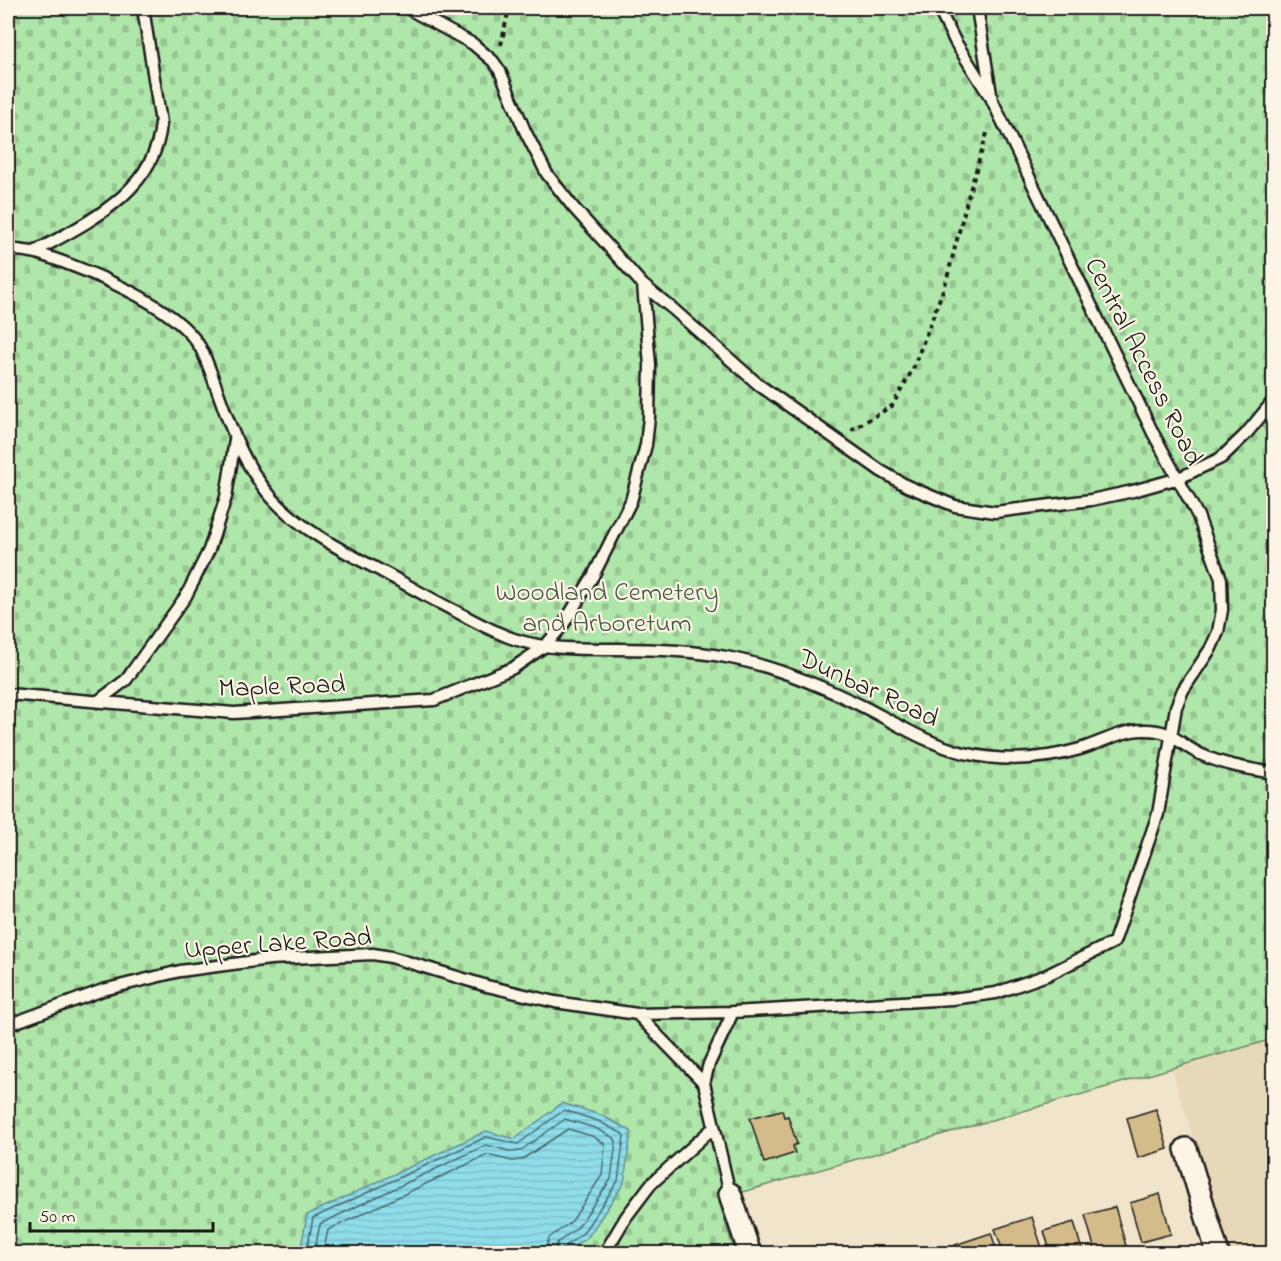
<svg xmlns="http://www.w3.org/2000/svg" width="1281" height="1261" font-family="'Indie Flower',sans-serif">
<style>
.built{fill:#e7d8b7}
.cemetery{fill:url(#cemetery-stones);stroke:#668162;stroke-width:1.5}
.water{fill:url(#water-rules);stroke:#609098;stroke-width:1.5}
.lines{fill:none;stroke-linecap:round;stroke-linejoin:round}
.shore{stroke:#4a696e;stroke-width:1.5}
.building{fill:#d3bb8a;stroke:#1c1c1c;stroke-width:1.5}
.lane-casing{stroke:#1c1c1c;stroke-width:15}
.street-casing{stroke:#1c1c1c;stroke-width:26}
.path{stroke:#1c1c1c;stroke-width:4;stroke-dasharray:4.5 4.5;stroke-linecap:butt}
.lane{stroke:#fcf5e5;stroke-width:10}
.street{stroke:#fcf5e5;stroke-width:21}
.labels{text-anchor:middle;stroke-width:4.5;stroke-linejoin:round;paint-order:stroke}
.street-label{font-size:27px;fill:#1c1c1c;stroke:#fcf5e5}
.park-label{font-size:27px;fill:#485946;stroke:#fcf5e5}
</style>
<defs>
<pattern id="cemetery-stones" width="16" height="16" patternUnits="userSpaceOnUse" patternTransform="scale(1.5)"><rect width="16" height="16" fill="#afe6a9"/><path d="M2 7V4a2 2 0 0 1 4 0v3zM10 15v-3a2 2 0 0 1 4 0v3z" fill="#96c591"/></pattern>
<pattern id="water-rules" width="6" height="5" patternUnits="userSpaceOnUse" patternTransform="scale(1.5)"><rect width="6" height="5" fill="#8eddea"/><path d="M0 2.5h6" fill="none" stroke="#7abdc8"/></pattern>
</defs>
<rect width="100%" height="100%" fill="#f0e4ca"/>
<filter id="ink" filterUnits="userSpaceOnUse"><feTurbulence type="fractalNoise" baseFrequency=".0167" numOctaves="2"/><feDisplacementMap in="SourceGraphic" scale="12" xChannelSelector="R" yChannelSelector="G"/><feConvolveMatrix kernelMatrix="1 2 1 2 8 2 1 2 1" color-interpolation-filters="sRGB"/></filter>
<g filter="url(#ink)">
<path class="built" d="M1273,1039V1245L1248,1253H1228L1172,1069Z"/>
<path class="cemetery" d="M8,8H1273V1039L736,1194L719,1202L735,1253H8Z"/>
<path class="water" d="M562,1103L601,1115L631,1131L624,1183L588,1237L564,1253H300L307,1215L486,1131L515,1139Z"/>
<g class="lines">
<path class="shore" d="M306,1254L313,1218L486,1137L518,1144L564,1110L598,1121L623,1134L624,1136L618,1181L583,1233L564,1247L561,1254
M314,1254L320,1224L486,1145L513,1152L520,1151L565,1119L595,1128L614,1138L616,1141L611,1179L578,1227L557,1243L554,1254
M323,1254L328,1230L487,1155L512,1161L521,1160L568,1129L592,1136L605,1144L602,1175L572,1221L549,1238L545,1254"/>
</g>
<path class="building" d="M1156,1109L1168,1149L1138,1158L1127,1118Z
M782,1110L784,1117L788,1116L797,1144L793,1146L795,1153L764,1163L750,1118Z
M1160,1194L1171,1234L1141,1242L1130,1203Z
M1115,1207L1126,1246L1102,1254H1096L1085,1215Z
M1032,1217L1044,1254H1004L995,1229Z
M1074,1222L1083,1254H1051L1044,1231Z
M991,1233L998,1254H958L955,1245Z"/>
<g class="lines">
<defs>
<path id="lane" d="M407,8L473,44L493,61L500,71L525,131L547,174L573,207L643,285L673,309L759,385L881,471L907,486L955,506L995,512L1091,500L1133,491L1179,478L1221,458L1246,434L1274,400
M938,8L956,43L989,95
M8,249C17,250 27,251 37,253C83,268 175,304 200,347C208,362 213,379 219,395C232,432 246,469 273,499C302,531 345,552 383,572C409,586 434,601 461,614C478,623 496,633 514,639C547,650 582,649 616,649C653,649 690,650 726,657C775,666 820,685 864,707C897,724 928,744 964,753C1003,762 1042,760 1080,749C1100,743 1123,730 1143,730C1174,729 1177,744 1202,755C1224,765 1250,769 1274,773
M34,252C86,223 156,192 161,123L143,8
M8,694L234,713L434,700L513,668L545,646L563,625L593,576L631,501L646,445L649,417L650,365L643,285
M97,702L126,680L186,596L209,550L226,497L235,440
M637,1014L733,1012
M8,1025L103,990L180,971L270,959L373,954L391,957L487,986L555,1002L637,1014L704,1083
M730,1194L704,1083L709,1064L733,1012L952,999L996,993L1047,975L1114,942L1158,814L1176,707L1183,690L1211,648L1218,632L1222,610L1221,579L1198,516L1153,433L992,100L977,8
M604,1254L626,1217L651,1184L713,1128"/>
<path id="street" d="M1186,1149L1218,1254
M730,1194L750,1254"/>
</defs>
<use href="#lane" class="lane-casing"/>
<use href="#street" class="street-casing"/>
<path class="path" d="M501,45L509,8
M851,430L892,406L913,369L946,282L968,197L988,130"/>
<use href="#lane" class="lane"/>
<use href="#street" class="street"/>
</g>
</g>
<g class="labels">
<g class="street-label">
<text transform="translate(1145 361) rotate(63)" y="9">Central Access Road</text>
<text transform="translate(282 685) rotate(-2)" y="9">Maple Road</text>
<text transform="translate(869 687) rotate(25)" y="9">Dunbar Road</text>
<text transform="translate(278 942) rotate(-4)" y="9">Upper Lake Road</text>
</g>
<g class="park-label">
<text x="607" y="600">Woodland Cemetery<tspan x="607" dy="31">and Arboretum</tspan></text>
</g>
</g>
<rect width="1281" height="1261" fill="none" stroke="#fcf5e5" stroke-width="30"/>
<rect x="15" y="15" width="1251" height="1231" fill="none" stroke="#1c1c1c" stroke-width="2" filter="url(#ink)"/>
<path d="M30 1222v9h183v-9" fill="none" stroke="#1c1c1c" stroke-width="3"/>
<text x="39" y="1222" font-size="18" fill="#1c1c1c" stroke="#fcf5e5" stroke-width="4.5" paint-order="stroke">50 m</text>
</svg>
